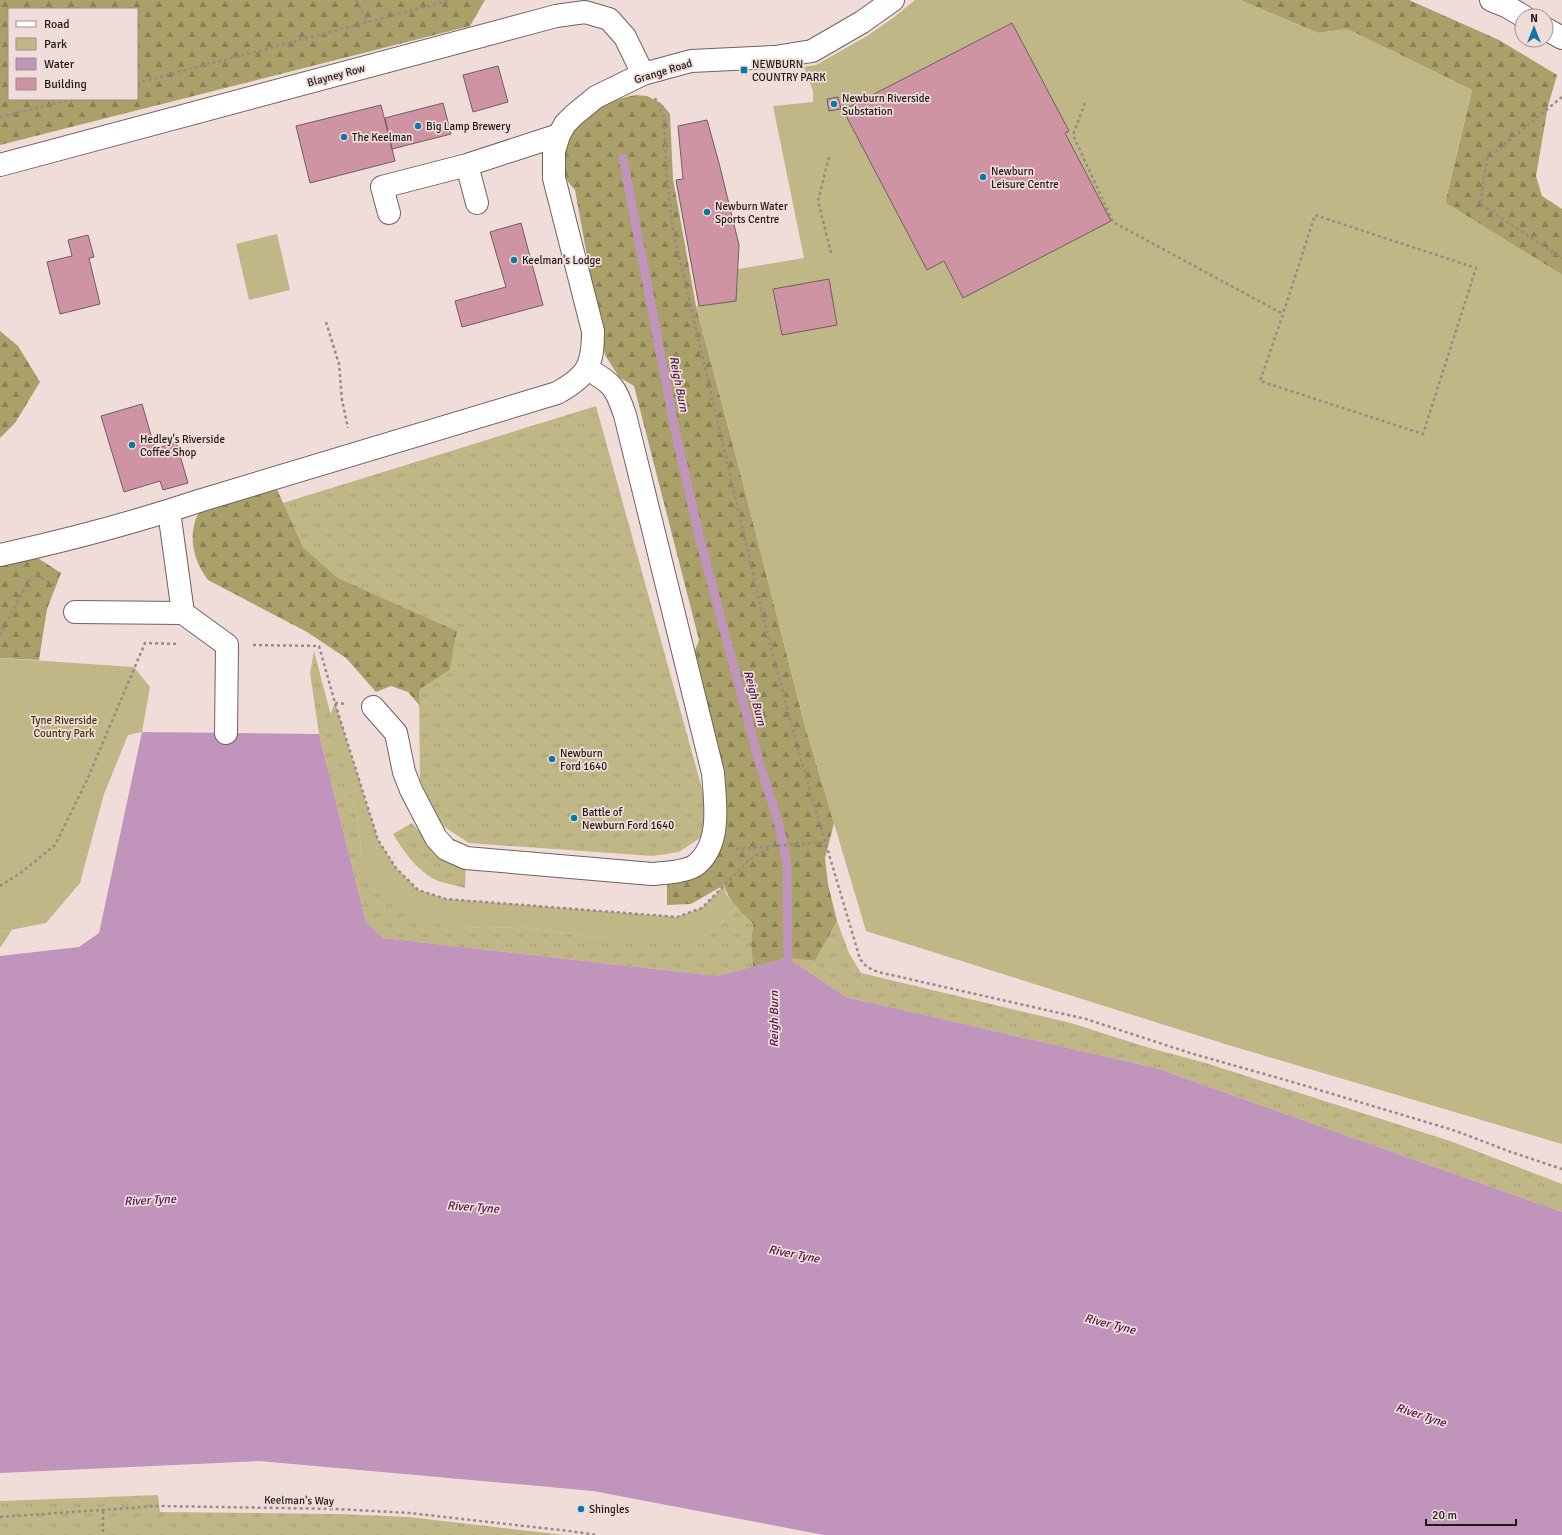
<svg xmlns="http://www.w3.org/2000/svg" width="1562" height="1535" font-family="Signika,sans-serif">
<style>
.grass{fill:url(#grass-tufts)}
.forest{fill:url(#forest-firs);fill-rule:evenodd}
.green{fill:#c0b786}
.water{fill:#c094bb}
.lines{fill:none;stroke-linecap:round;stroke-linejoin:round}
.stream{stroke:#c094bb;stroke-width:9}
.building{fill:#cf94a3;stroke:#6e5e62}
.minor-casing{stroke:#71615d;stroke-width:24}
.path{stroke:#988a87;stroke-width:2.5;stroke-dasharray:3 3;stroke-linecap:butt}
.minor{stroke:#fff;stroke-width:22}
.poi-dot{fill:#0e78a3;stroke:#f0ddd9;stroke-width:1.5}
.labels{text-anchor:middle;stroke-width:3.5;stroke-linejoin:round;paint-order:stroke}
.poi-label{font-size:11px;fill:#1e1816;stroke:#f0ddd9;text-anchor:start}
.street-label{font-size:11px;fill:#1e1816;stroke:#f0ddd9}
.park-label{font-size:11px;fill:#41380b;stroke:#f0ddd9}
.water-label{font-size:12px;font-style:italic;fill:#4d184a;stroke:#f0ddd9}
</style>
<defs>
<pattern id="grass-tufts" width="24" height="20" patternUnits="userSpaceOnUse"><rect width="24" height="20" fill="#c0b786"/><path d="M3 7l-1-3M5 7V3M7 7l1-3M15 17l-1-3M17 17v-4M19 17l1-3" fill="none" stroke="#a59d73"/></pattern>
<pattern id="forest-firs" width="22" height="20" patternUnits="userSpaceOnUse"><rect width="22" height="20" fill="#aaa069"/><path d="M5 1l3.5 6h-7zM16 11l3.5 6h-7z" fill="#8a8155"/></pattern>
</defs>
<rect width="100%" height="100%" fill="#f0ddd9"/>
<path class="grass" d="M596,406L704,796L703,836L679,852L653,856L469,843L443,826L420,781L419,690L450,670L457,631L338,578L303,547L283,503Z
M314,651L357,814L363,867L441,925L485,928L520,927L609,939L710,934L737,907L753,924L751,944L753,967L717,976L383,938L366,922L319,734L310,673Z
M412,823C430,846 441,851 466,864L465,888C457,886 449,884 441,882C419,874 404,852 393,834Z
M837,921L849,953L861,973L1071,1023L1143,1046L1209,1064L1453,1142L1562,1184V1212L1156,1068L846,997L788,958L815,961Z
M12,930L0,948V932Z
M158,1495L160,1512L338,1514L409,1517L564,1535H0V1501Z"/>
<path class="forest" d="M0,0H485L470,26L0,145ZM9,9H137V99H9Z
M1240,0H1409L1499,40L1557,75L1548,106L1536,176L1542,196L1562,209V275L1445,203L1472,90L1347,29L1318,33Z
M636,95L647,96L661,103L670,114L673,179L696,306L742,479L805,726L834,823L825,858L828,884L837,921L815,961L788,958L753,967L751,944L753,924C742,912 728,901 724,885L691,904L667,905V878L720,838L694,653L699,640L634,386L619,377L605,355L575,190C564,178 564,175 564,159C563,120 603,101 636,95Z
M0,331L18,346L40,382L15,423L0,438Z
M275,485L303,547L338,578L457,631L450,670L419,690L420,706L408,692L391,686L376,692L346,658L307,632L208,580C193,561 187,534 199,512Z
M30,553L61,573L47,609L39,660L0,658V562Z"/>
<path class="green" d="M915,0H1240L1318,33L1347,29L1472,90L1445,202L1562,275V1144L1225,1044L866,931L805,726L742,479L696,306L736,301L738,269L804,258L773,106L813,102V91L804,67L816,65L867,36L893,18Z
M277,234L290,290L249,300L236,244Z
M0,658L134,667L150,687L142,732L128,735L104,794L80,883L46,923L0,932Z
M335,703L378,840L396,868L418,890L446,899L677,917L702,908L724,885L726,894L737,907L710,934L671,942L609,939L520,927L485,928L441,925L405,914L388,902L363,867L357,814L330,715Z"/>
<path class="water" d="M142,732L319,734L366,922L383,938L717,976L788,958L846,997L1156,1068L1562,1212V1535H824L593,1491L259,1461L0,1473V956L79,947L99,933Z"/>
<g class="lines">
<path class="stream" d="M623,158L675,430L700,540L760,765L779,825L787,864L788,969"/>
</g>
<path class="building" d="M1012,23L1069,131L1065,133L1111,221L963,298L944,261L927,270L843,110Z
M498,66L508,102L473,112L463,75Z
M838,97L841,109L829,111L827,99Z
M443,103L451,134L392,149L385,118Z
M381,105L395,161L310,183L296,126Z
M707,120L719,163L739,245L736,301L699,306L676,180L683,179L678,126Z
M521,223L543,305L462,327L455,301L506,287L490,232Z
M88,235L94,257L89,258L100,304L60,314L47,262L72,256L68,240Z
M829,279L837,325L782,335L773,289Z
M142,404L155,449L176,442L188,483L163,490L160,481L124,492L101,416Z"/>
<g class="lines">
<defs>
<path id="minor" d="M1491,0L1506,6L1523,16
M1546,29L1562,38
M0,165L556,16L585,12L609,19L625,37L643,74
M467,165L477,203
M389,213L382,187L467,165L559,135
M0,555C68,540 136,522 202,500L557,393C588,376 593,365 593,331L554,178V151L559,135L565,124L574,115L596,97L643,74L691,61L775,57L812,51L862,22L893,0
M75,612L183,613L169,511
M183,613L227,645L226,733
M373,707L396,733L404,772L411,790L436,838L446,849L466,858L652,874C664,873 688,872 697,864C722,843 715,802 713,773L625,415C616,388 613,383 587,369"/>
</defs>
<use href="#minor" class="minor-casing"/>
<path class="path" d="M356,0L368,22
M137,83L451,0
M1562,97L1487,159L1480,204L1562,258
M655,98L664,117L666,171L673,230L764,621L799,753L860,959L867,967L878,972L1086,1019L1190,1053L1296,1083L1456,1131L1511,1152L1562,1169
M1085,103L1073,135L1113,222L1283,314L1260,381L1423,434L1476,268L1315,215L1283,314
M0,117L74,99
M829,157L818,201L831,253
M326,322L339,364L342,400L348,428
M36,575L56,586
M0,635L31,576
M253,645L319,646L335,703L378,840L396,868L418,890L446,899L677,917L702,908L750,859L771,847
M335,703L347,704
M736,849L826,842
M0,886L22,872L55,845L87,780L145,643L178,644
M103,1511V1535
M0,1517L159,1506L337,1509L409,1513L569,1531L598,1535"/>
<use href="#minor" class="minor"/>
</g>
<g class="poi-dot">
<rect x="740" y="66" width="8" height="8" rx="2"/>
<circle cx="834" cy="104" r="4"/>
<circle cx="418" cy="126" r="4"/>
<circle cx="344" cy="137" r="4"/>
<circle cx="983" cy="177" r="4"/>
<circle cx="707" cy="212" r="4"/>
<circle cx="514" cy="260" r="4"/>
<circle cx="132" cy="445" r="4"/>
<circle cx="552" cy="759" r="4"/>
<circle cx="574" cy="818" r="4"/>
<circle cx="581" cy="1509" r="4"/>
</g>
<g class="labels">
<g class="poi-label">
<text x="752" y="68">NEWBURN<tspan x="752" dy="13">COUNTRY PARK</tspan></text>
<text x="842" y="102">Newburn Riverside<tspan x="842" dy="13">Substation</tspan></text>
<text x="426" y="130">Big Lamp Brewery</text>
<text x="352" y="141">The Keelman</text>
<text x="991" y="175">Newburn<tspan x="991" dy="13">Leisure Centre</tspan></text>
<text x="715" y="210">Newburn Water<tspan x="715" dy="13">Sports Centre</tspan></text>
<text x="522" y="264">Keelman's Lodge</text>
<text x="140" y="443">Hedley's Riverside<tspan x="140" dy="13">Coffee Shop</tspan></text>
<text x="560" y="757">Newburn<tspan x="560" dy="13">Ford 1640</tspan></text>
<text x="582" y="816">Battle of<tspan x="582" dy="13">Newburn Ford 1640</tspan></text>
<text x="589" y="1513">Shingles</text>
</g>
<g class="street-label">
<text transform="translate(663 71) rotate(-17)" y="4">Grange Road</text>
<text transform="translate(336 75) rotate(-15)" y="4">Blayney Row</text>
<text transform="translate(299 1500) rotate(1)" y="4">Keelman's Way</text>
</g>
<g class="park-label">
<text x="64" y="724">Tyne Riverside<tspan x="64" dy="13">Country Park</tspan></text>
</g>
<g class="water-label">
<text transform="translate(679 384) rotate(79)" y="4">Reigh Burn</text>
<text transform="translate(755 698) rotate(75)" y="4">Reigh Burn</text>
<text transform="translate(774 1019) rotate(-90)" y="4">Reigh Burn</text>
<text transform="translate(150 1200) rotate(-3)" y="4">River Tyne</text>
<text transform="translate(473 1207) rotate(4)" y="4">River Tyne</text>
<text transform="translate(794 1254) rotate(11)" y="4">River Tyne</text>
<text transform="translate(1110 1324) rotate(14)" y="4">River Tyne</text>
<text transform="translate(1421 1415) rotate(18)" y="4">River Tyne</text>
</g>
</g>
<rect x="8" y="8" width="130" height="92" fill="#f0ddd9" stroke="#9c8e8b"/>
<rect x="16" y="21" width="20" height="6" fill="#ffffff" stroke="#9c8e8b"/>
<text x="44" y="28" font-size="12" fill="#1e1816">Road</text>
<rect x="16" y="38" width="20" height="12" fill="#c0b786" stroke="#9c8e8b"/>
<text x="44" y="48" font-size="12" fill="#1e1816">Park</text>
<rect x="16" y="58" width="20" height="12" fill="#c094bb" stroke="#9c8e8b"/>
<text x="44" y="68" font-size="12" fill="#1e1816">Water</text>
<rect x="16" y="78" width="20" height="12" fill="#cf94a3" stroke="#9c8e8b"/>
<text x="44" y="88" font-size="12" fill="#1e1816">Building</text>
<g transform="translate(1534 28)"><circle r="19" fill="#f0ddd9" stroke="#9c8e8b"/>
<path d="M0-3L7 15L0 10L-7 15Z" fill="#0e78a3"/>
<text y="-6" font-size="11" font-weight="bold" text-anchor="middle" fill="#1e1816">N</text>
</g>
<path d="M1426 1519v6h90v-6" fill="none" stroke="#1e1816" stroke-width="2"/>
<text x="1432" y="1519" font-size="12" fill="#1e1816" stroke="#f0ddd9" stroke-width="3" paint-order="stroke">20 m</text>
</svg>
